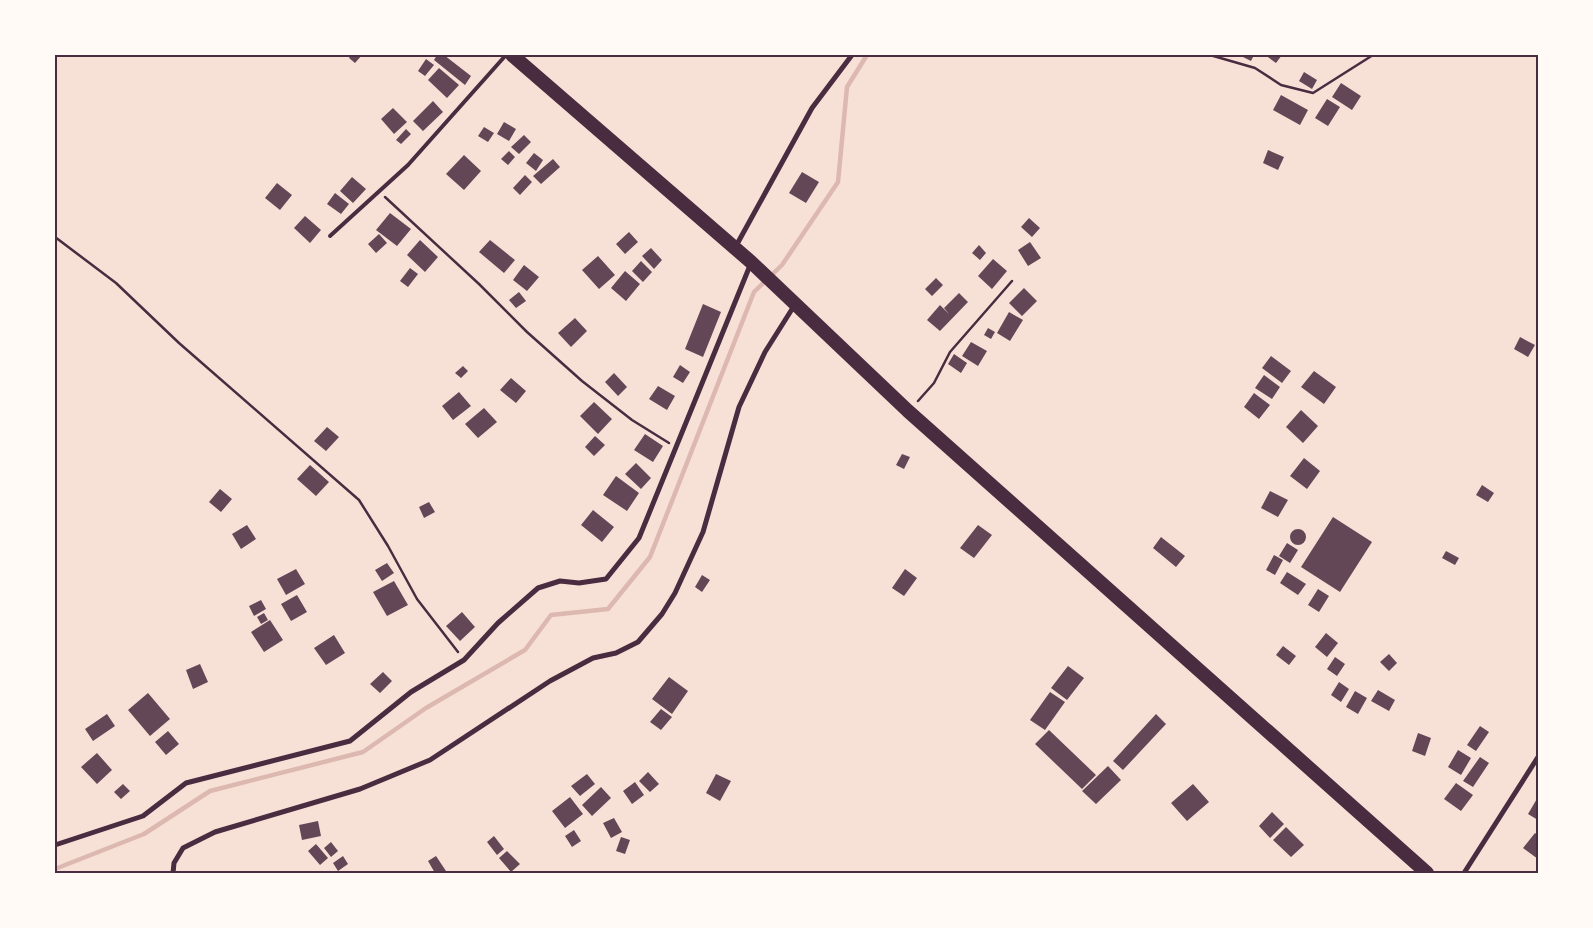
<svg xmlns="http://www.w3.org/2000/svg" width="1593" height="928" font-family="'Nunito Sans',sans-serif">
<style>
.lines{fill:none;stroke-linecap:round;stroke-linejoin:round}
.stream{stroke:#dcb8b0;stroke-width:4.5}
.building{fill:#644757}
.path{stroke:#4a2c40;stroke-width:2.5}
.service{stroke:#4a2c40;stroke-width:4}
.minor{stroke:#4a2c40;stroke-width:5}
.trunk{stroke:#4a2c40;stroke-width:14}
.neatline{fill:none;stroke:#4a2c40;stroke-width:2}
</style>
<rect width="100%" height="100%" fill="#f7e1d7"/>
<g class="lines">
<path class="stream" d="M55,869L144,834L210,791L363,752L426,708L525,650L551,615L608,609L650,557L754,292L782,265L838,182L847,87L867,55"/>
</g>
<path class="building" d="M351,55H362L355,63L349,58Z
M437,55H444L471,76L465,85L434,60Z
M1239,55H1254L1251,61Z
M1265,55H1282L1276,63Z
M426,59L434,65L425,76L418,71Z
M439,68L459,85L447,98L428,80Z
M1304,72L1317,80L1312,89L1299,81Z
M1341,83L1361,96L1352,110L1332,97Z
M1281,95L1308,110L1300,125L1273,110Z
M1327,99L1340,107L1328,126L1315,118Z
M433,101L443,112L423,131L413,121Z
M393,108L407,122L394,134L381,119Z
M504,122L516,129L509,141L497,134Z
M484,127L494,133L488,142L478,136Z
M406,129L411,134L401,144L396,140Z
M524,135L531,142L519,154L511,147Z
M1268,150L1284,157L1278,170L1263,163Z
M509,151L515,157L508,165L501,159Z
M534,153L543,160L536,171L526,163Z
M464,155L481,171L464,190L446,174Z
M553,159L560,167L541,184L533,176Z
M802,172L819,182L806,203L789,193Z
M525,175L532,182L520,195L513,188Z
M352,177L366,189L353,203L340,191Z
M277,183L292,195L280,210L265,198Z
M335,193L349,204L341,214L327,204Z
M390,213L411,229L397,246L376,230Z
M305,216L321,230L310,243L294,228Z
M1029,218L1040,228L1032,237L1021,227Z
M629,232L638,242L625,254L616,244Z
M379,234L387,243L376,253L368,244Z
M420,240L438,257L425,272L407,255Z
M490,240L515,260L504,273L479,252Z
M1030,242L1041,258L1028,266L1018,250Z
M979,245L986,253L980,260L972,253Z
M651,248L662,260L654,269L642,256Z
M598,256L615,275L599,289L582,270Z
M993,259L1007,271L992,289L978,276Z
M641,261L652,272L643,282L632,271Z
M524,265L539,277L527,291L513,280Z
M410,268L418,274L408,287L400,281Z
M625,271L640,284L626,301L611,288Z
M936,278L943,285L932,296L925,289Z
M1024,288L1037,301L1022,316L1009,303Z
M519,292L526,301L516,308L509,300Z
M959,293L968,302L940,331L927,320L940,305L949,314L944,308Z
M703,304L721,312L703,357L685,349Z
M1009,312L1023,320L1010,341L997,333Z
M575,318L587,331L571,347L558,333Z
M988,328L995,332L991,339L984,335Z
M1520,337L1535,345L1528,357L1514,349Z
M971,342L987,351L978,366L962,356Z
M954,354L967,363L961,373L948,364Z
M1271,356L1291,371L1282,383L1262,368Z
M680,365L690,372L683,383L673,377Z
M463,366L468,371L461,378L455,373Z
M1314,371L1336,387L1324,404L1301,387Z
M614,373L627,387L618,396L605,382Z
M1264,375L1280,387L1272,399L1255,388Z
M511,378L526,391L516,403L500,390Z
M658,386L675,396L667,410L649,399Z
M459,392L471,406L453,420L442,406Z
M1254,393L1270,405L1259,419L1244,407Z
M594,402L612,419L598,434L580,416Z
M484,408L497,422L478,438L465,424Z
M1301,410L1318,426L1303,443L1286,427Z
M327,427L339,437L326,451L314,441Z
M645,434L663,446L653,462L634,450Z
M595,436L605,445L594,456L585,447Z
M902,454L910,457L904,469L896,465Z
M1304,458L1320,471L1307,489L1290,476Z
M636,463L651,478L641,489L625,474Z
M310,465L329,482L316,496L297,479Z
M616,476L639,493L627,511L603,495Z
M1482,485L1494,493L1488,502L1476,495Z
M220,489L232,499L221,512L209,502Z
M1270,491L1288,500L1278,517L1261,508Z
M429,502L435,512L424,518L419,507Z
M593,510L614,527L602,542L581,525Z
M1333,517L1372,542L1340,592L1301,567Z
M247,525L256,539L241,549L232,534Z
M978,525L992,535L974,558L960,548Z
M1290 537a8 8 0 1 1 16 0a8 8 0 1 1-16 0Z
M1161,537L1185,556L1176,567L1153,548Z
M1287,543L1298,550L1290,563L1279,556Z
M1446,551L1459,558L1455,565L1442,558Z
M1274,555L1283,560L1275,575L1266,570Z
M387,563L394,573L382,581L375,570Z
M296,569L305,584L286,595L277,579Z
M905,569L917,578L904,596L892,588Z
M1287,572L1306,584L1298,595L1280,583Z
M702,575L710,580L702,592L695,587Z
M394,581L408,605L387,616L373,592Z
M1318,589L1329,596L1319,612L1308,605Z
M297,595L307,612L291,621L281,604Z
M261,600L266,609L254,616L249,606Z
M462,612L475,627L460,641L446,626Z
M264,613L268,620L261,624L257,617Z
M270,620L283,640L264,652L251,632Z
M1326,633L1338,643L1327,657L1315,647Z
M334,635L345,653L326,665L314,648Z
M1283,646L1296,656L1289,665L1276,655Z
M1389,654L1397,663L1389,671L1380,662Z
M1335,657L1345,664L1337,676L1327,669Z
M200,664L208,682L193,689L186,670Z
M1068,666L1084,678L1067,700L1051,688Z
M383,672L392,681L380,693L370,684Z
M669,677L688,691L672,714L652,699Z
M1339,682L1349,689L1341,702L1331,695Z
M1378,690L1395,700L1389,711L1371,701Z
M1355,691L1367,698L1358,714L1346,707Z
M1050,692L1065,702L1045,730L1030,720Z
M148,693L170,719L150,736L128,710Z
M661,709L672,717L661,730L650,722Z
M107,714L115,726L93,741L85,729Z
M1156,714L1166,724L1123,770L1113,761Z
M1480,726L1489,732L1476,751L1467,745Z
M1049,730L1096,775L1082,789L1035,744Z
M168,731L179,744L166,755L155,742Z
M1418,733L1431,738L1425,756L1412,751Z
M1458,750L1471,758L1461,775L1448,767Z
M97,753L112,770L97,784L81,767Z
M1480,757L1489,763L1473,787L1463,781Z
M1108,766L1121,780L1096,804L1082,791Z
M648,772L659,784L650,792L639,781Z
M587,774L595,784L580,796L571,786Z
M716,774L731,781L720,801L706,793Z
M635,782L644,795L632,804L623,791Z
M1456,783L1473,795L1461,811L1444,799Z
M123,784L130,791L121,799L114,792Z
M1193,784L1209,802L1187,821L1171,803Z
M601,787L611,798L592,816L582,805Z
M570,797L583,814L565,828L552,811Z
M1538,797V820L1528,814Z
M1272,812L1284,824L1270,838L1259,826Z
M614,818L622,832L611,838L603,823Z
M318,821L321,836L302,840L299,825Z
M1286,827L1304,845L1291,857L1273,840Z
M574,830L581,841L572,847L565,836Z
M1535,833L1538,835V859L1523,848Z
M494,836L504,849L497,855L487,842Z
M621,837L630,840L625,854L616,851Z
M331,842L338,851L331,857L324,848Z
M316,844L328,858L320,865L308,851Z
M507,851L520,864L511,872L499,858Z
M343,856L348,864L338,871L333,863Z
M436,856L446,871L443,873H435L428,861Z"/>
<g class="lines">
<path class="path" d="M1210,55L1255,68L1281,85L1313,93L1373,55
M385,197L479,284L527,332L582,381L632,420L669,443
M55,237L116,283L179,343L359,500L388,546L417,599L458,652
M918,401L934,383L950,352L1012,281"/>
<path class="service" d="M330,236L408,165L506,55"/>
<path class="minor" d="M736,246L812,108L852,55
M55,845L143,816L186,783L350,741L411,692L464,660L498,623L538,588L560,581L579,583L606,579L639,538L751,263
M173,873L174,863L183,848L215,832L360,789L430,760L550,681L593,658L616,653L638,642L662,614L675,593L703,532L739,407L765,352L794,306
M1464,873L1538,757"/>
<path class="trunk" d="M512,55L751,262L908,411L1427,873"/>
</g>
<rect width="1593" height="928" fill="none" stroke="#fffaf5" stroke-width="112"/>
<rect x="56" y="56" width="1481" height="816" class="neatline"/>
</svg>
